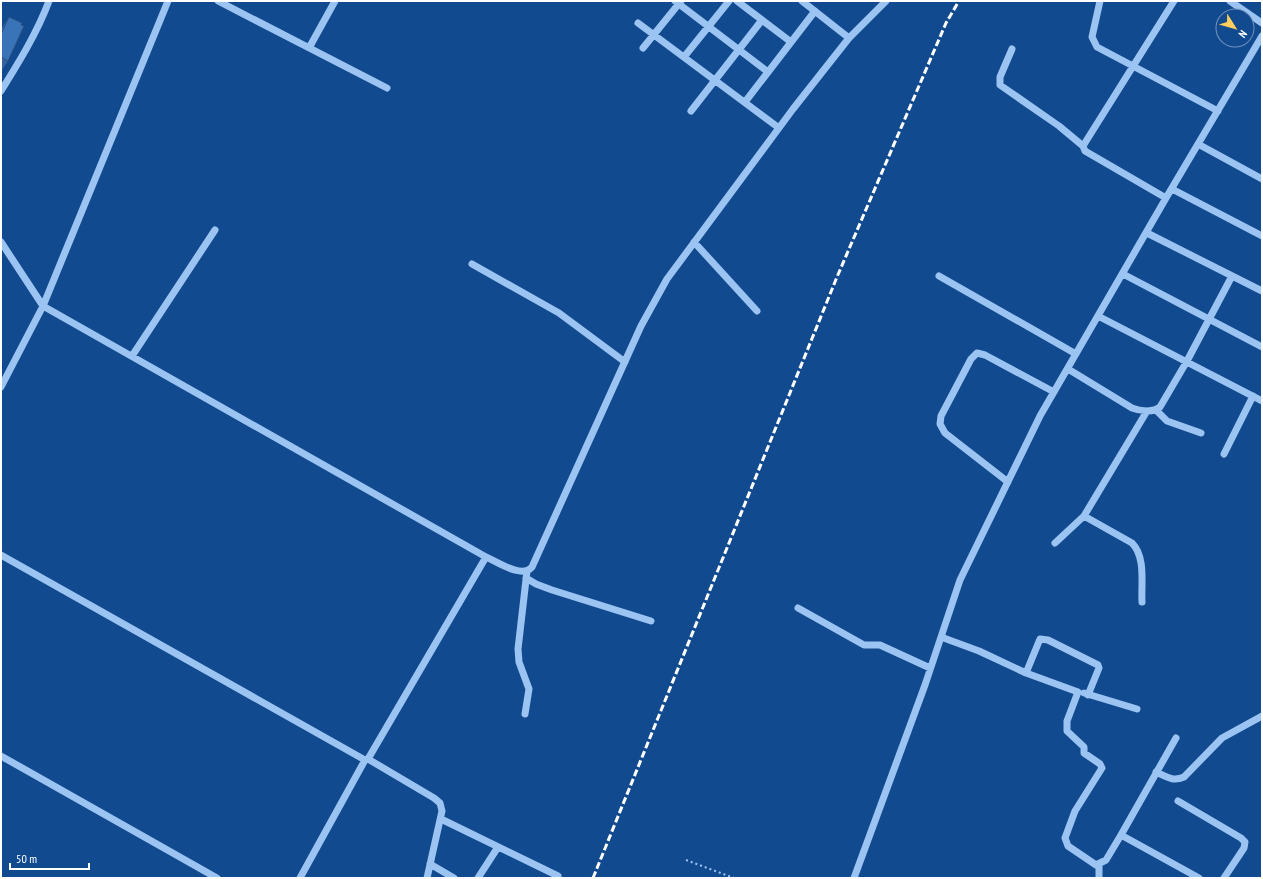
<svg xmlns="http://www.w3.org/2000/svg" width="1263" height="879" font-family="'PT Sans Narrow',sans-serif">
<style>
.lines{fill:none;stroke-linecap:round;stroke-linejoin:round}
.path{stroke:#9cc4f2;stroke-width:2;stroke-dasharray:2 3;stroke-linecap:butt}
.minor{stroke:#9cc4f2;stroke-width:7}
.rail{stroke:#fff;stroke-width:3;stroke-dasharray:7 3;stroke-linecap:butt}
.wall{fill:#32649e}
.building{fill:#3a74b8;stroke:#295181}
</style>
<rect width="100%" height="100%" fill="#124a8f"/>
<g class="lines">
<path class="path" d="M686,860L734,878"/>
<path class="minor" d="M218,1L387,88
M675,1L768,72
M737,1L791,42
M802,1L849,38
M1100,1L1092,37L1097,47L1218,111
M1230,1L1262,23
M638,23L779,128
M309,48L335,1
M643,48L681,1
M1012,49L1000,77V85L1059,126L1083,146
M684,57L729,1
M1,91C19,62 37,33 49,1
M745,102L815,11
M691,111L762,20
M1198,144L1262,179
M1172,189L1262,236
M1166,198L1085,151L1083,146L1174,1
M1147,233L1262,291
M1,242L43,306L486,557C498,562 522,579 532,567L641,326L667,279L793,109L849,38L886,1
M694,242L757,311
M472,264L559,313L625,362
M1123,274L1262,347
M939,276L1076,354
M1098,316L1262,401
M132,356L215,230
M1068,369L1132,408C1140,411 1153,413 1160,407L1187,361L1232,276
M1,387L43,306L168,1
M1156,410L1167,421L1201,433
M1224,454L1253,396
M1008,482L945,433L940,424L941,416L971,359L977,353L985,355L1054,392
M1084,516L1132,543C1146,557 1141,584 1142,602
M1055,543L1084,516L1147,411
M1,555L365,760L368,759L434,798L440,803L442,811L427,878
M526,578L536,584L552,590L651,621
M798,608L864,645H880L930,668
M941,637L979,651L1026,673L1078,692L1067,721V731L1084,747V753L1100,764L1102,768L1075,811L1065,838L1068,846L1096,865L1106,860L1121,835L1199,878
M1026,673L1040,639L1048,640L1098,665L1099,668L1088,695
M1084,693L1137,709
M525,714L529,689L519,662L518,649L527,571
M1,756L217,878
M368,759L486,557
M1156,772C1167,777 1173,782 1184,777L1222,738L1262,716
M1178,801L1241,838L1245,842L1244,848L1224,878
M441,819L558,876
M1121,835L1176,738
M430,864L454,878
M300,878L365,760
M478,878L498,847
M854,878L925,685L960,580L1040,416L1166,198L1262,36
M1099,878V864"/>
<path class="rail" d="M593,878L837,277L946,23L959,1"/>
</g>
<path class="wall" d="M9,17L8,61L2,70H1V29Z"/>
<path class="building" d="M9,17L22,23L21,25L24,26L8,61L1,57V34Z"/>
<rect width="1263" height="879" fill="none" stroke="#ffffff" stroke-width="4"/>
<g transform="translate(1235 28) rotate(127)"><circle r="19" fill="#124a8f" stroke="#7192bc"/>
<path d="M0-3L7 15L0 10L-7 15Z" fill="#ffce5d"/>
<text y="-6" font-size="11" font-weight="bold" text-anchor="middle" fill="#ffffff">N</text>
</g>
<path d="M10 863v6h79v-6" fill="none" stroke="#ffffff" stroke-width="2"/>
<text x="16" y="863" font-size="12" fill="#ffffff" stroke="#124a8f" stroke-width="3" paint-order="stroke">50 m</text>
</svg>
